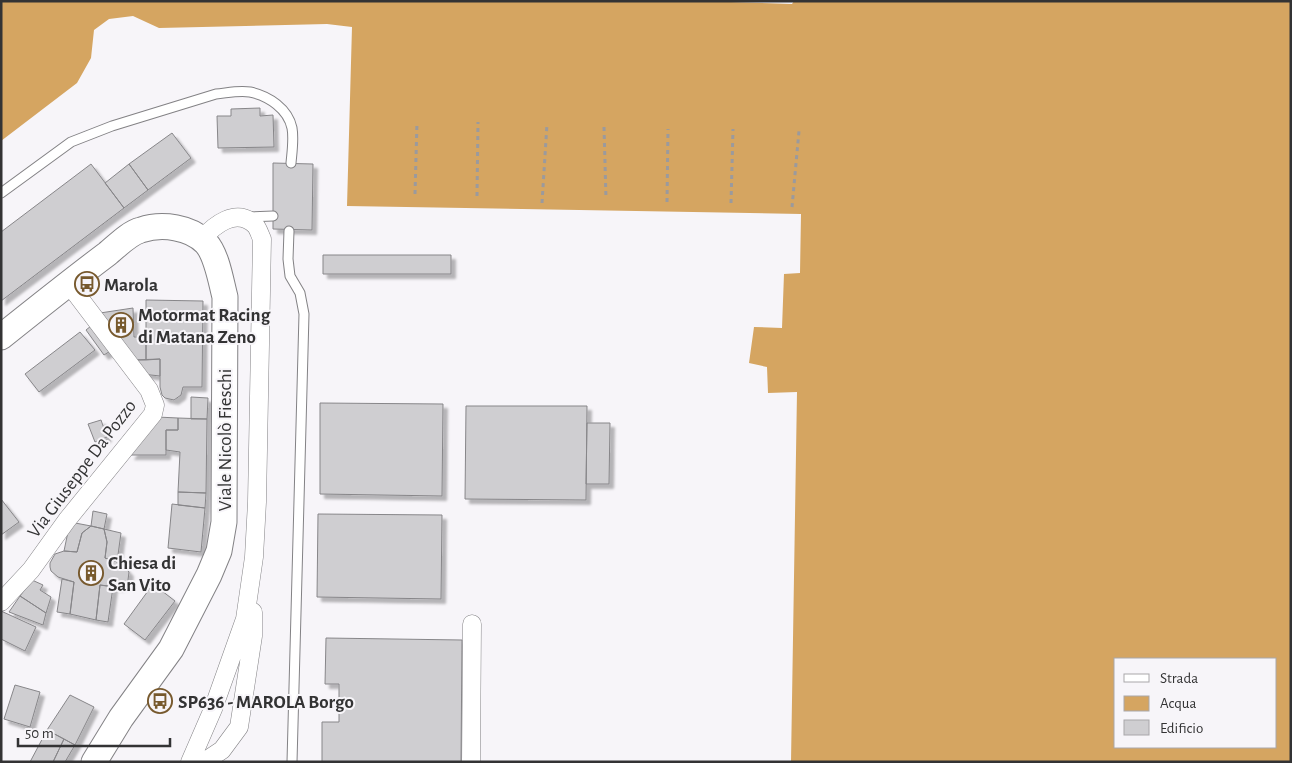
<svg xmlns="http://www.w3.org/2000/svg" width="1292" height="763" font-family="'Alegreya Sans',sans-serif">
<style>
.water{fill:#d5a561;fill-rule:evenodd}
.building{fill:#cfced1;stroke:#878689;filter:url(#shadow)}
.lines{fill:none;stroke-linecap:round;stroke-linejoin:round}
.service-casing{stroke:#838285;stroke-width:11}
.minor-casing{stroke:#838285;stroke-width:19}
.secondary-casing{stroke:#838285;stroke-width:27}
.path{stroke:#9b9a9d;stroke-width:3;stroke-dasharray:4 4;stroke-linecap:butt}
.service{stroke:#fff;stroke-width:9}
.minor{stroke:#fff;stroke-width:18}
.secondary{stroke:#fff;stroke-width:25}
.labels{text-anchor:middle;stroke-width:4;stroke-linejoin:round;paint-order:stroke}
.poi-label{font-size:19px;font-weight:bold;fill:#333334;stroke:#f7f5f9;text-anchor:start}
.street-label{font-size:19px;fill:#333334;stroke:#f7f5f9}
</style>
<defs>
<filter id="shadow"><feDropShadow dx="4.5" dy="4.5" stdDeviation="1" flood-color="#0004"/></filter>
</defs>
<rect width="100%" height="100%" fill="#f7f5f9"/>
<path class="water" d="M1,1H698L792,4L794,1H1291V762H791L797,392L768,393L767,367L749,363L754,327L782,328L784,274L800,273L801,214L347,206L352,27L327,24L159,28L133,16L109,19L94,30L91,58L77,83L1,141ZM1116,659H1276V747H1116Z"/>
<path class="building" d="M260,108V116L273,115L274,147L218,148L217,116H231V109Z
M172,133L191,158L148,190L129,164Z
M273,163L313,164L312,230L273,229Z
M91,164L124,208L1,301V232Z
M129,164L148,190L124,208L105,183Z
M323,255H451V274H323Z
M146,300L203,301L202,387H183L181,395L174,400L165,398L162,395L160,387V359L146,360Z
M133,308L134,337H146V360H132L100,313Z
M96,322L115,348L104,355L86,330Z
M80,332L95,350L39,392L25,374Z
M160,359V376L142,374L132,360Z
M191,397L208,398L207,419H191Z
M320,403L443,404L442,496L320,494Z
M466,406H587L586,500L465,499Z
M157,417L178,418V430H166V455H130Z
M178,418L207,419L206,493L178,492L180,452L166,450V430H178Z
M101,420L107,437L95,442L88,424Z
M587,423H610L609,484H586Z
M178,492L206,493L205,508L178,505Z
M1,499L19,522L1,535Z
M172,504L205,508L201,552L168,548Z
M93,511L107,514L104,529L91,526Z
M318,514L442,515L441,599L317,597Z
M70,522L91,526L82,533L77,552L64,551Z
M91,526L104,529L107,542L105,558L121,563L129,572L128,580L122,586L118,587L100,585L96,620L70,614L74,582L58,577L51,571L50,567V563L55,554L64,551L77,552L82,533Z
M104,529L121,533L117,562L105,558L107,542Z
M62,579L74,582L70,614L57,612Z
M32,580L43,585L40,590L51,597L46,613L20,596Z
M153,584L175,601L145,640L124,624Z
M100,585L113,587L108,622L96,620Z
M20,596L46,613L43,625L9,612Z
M1,611L36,627L25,651L1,639Z
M326,638L462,640L461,762H322V722H339V684H325Z
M15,685L40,692L30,727L4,719Z
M70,695L94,707L75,745L47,730Z
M47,730L64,739L53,762H30Z
M64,739L75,745L65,762H53Z"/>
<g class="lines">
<defs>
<path id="service" d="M1,193L71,142L112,126L216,94C227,93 239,90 250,92C269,96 288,109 292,128C294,139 292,152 291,163
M247,217L273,216
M289,231L288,259L290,276L300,293L304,314L292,762"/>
<path id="minor" d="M1,602L31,570L67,520L153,414L155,405L149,390L68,283
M190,762L213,709L245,619L254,557L257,502L262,239C260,235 258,228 255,225C236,207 214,225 201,240
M204,762L222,750L239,727L253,636V612
M471,762L472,624"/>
<path id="secondary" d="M1,337C36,309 71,281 107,254C117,246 129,233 141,230C162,223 191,227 206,243C217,255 221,282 225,297L224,522L219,551L209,575L171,649L121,718L94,762"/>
</defs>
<use href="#service" class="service-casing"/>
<use href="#minor" class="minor-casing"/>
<use href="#secondary" class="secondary-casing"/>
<path class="path" d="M604,127L606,199
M415,194L417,122
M477,196L478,122
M667,202L668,129
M542,203L547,124
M731,203L733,129
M792,207L799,131"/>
<use href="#service" class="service"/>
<use href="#minor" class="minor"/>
<use href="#secondary" class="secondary"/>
</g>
<defs>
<symbol id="bus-ring" viewBox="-11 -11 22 22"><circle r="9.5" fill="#f7f5f9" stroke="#77592d" stroke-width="1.5"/><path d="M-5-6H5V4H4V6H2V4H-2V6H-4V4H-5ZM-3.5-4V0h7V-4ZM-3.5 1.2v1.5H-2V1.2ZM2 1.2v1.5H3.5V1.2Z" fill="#77592d"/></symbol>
<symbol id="building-ring" viewBox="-11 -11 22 22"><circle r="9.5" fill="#f7f5f9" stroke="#77592d" stroke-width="1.5"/><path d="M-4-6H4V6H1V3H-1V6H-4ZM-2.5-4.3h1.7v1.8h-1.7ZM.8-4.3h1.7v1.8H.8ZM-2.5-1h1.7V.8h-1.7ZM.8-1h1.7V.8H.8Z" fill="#77592d"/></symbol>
</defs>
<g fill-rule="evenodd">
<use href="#bus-ring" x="73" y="270" width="28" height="28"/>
<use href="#building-ring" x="107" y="311" width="28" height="28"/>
<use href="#building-ring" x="77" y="559" width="28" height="28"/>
<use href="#bus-ring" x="146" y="687" width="28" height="28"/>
</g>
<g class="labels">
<g class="poi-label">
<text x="104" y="291">Marola</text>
<text x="138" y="321">Motormat Racing<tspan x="138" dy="22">di Matana Zeno</tspan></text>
<text x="108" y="569">Chiesa di<tspan x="108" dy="22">San Vito</tspan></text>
<text x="178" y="708">SP636 - MAROLA Borgo</text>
</g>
<g class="street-label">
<text transform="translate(224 440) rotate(-90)" y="7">Viale Nicolò Fieschi</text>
<text transform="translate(81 468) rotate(-53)" y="7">Via Giuseppe Da Pozzo</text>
</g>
</g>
<rect width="1292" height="763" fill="none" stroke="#333334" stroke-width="5"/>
<rect x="1114" y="658" width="162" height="90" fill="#f7f5f9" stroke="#a9a7aa"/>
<rect x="1124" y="674" width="25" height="8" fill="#ffffff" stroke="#a9a7aa"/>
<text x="1160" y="683" font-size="15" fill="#333334">Strada</text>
<rect x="1124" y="696" width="25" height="15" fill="#d5a561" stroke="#a9a7aa"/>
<text x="1160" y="708" font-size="15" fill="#333334">Acqua</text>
<rect x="1124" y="720" width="25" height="15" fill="#cfced1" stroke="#a9a7aa"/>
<text x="1160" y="733" font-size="15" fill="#333334">Edificio</text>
<path d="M18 738v8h152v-8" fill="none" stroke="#333334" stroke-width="2.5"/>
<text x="25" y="738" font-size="15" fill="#333334" stroke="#f7f5f9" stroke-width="4" paint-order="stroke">50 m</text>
</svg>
